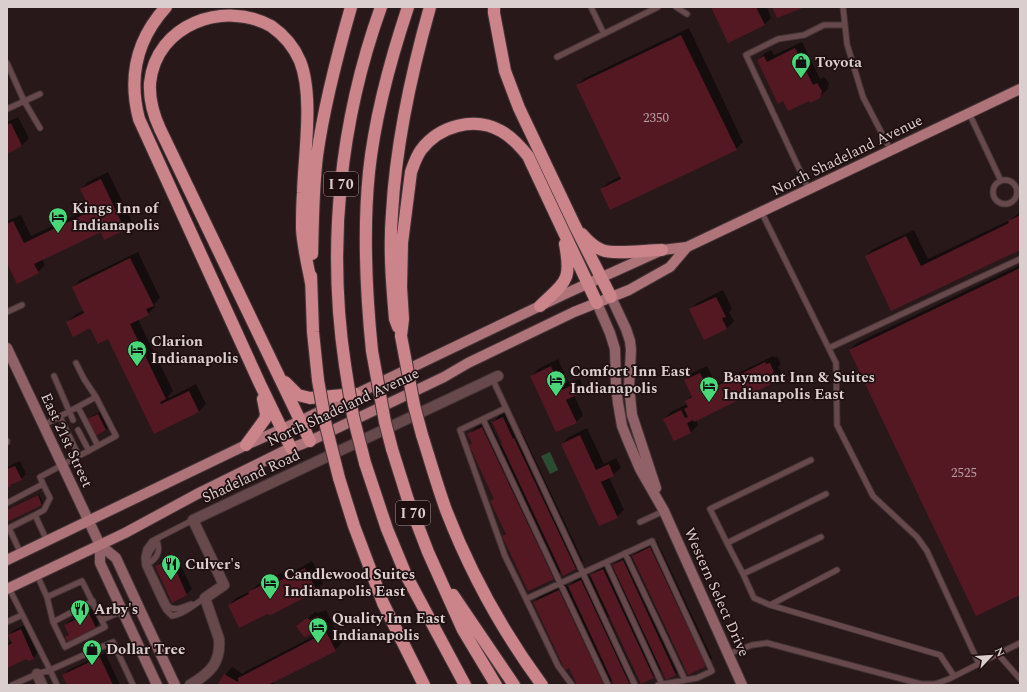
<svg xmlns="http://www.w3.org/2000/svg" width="1027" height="692" font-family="Spectral,serif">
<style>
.green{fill:#2b4c33}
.shadow{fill:#0007}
.building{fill:#541823}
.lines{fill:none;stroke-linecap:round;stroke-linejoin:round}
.lane-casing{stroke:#453537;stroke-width:7}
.street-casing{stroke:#453537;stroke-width:12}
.secondary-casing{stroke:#453537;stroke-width:12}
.primary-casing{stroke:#453537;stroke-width:12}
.highway-casing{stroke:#453537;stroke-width:14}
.lane{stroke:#67494c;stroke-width:5}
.street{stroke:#67494c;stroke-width:10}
.secondary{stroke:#906166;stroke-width:10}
.primary{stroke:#af7479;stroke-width:10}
.highway{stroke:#cc848b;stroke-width:12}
.highway-bridge-casing{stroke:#453537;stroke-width:14;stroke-linecap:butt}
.highway-bridge{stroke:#cc848b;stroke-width:12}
.labels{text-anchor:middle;stroke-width:3.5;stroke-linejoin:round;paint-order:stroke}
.number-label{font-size:13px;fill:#b8a0a4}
.shield{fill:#1f0f11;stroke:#a29596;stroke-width:1}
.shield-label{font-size:14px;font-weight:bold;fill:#dacecf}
.poi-label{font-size:15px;font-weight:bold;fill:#dacecf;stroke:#1f0f11;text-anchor:start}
.street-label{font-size:15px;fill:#dacecf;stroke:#1f0f11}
</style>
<rect width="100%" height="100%" fill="#29181a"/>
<path class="green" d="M550,452L558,470L550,474L541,456Z"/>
<path class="shadow" d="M712,7H767L771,18L764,25Z
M689,28L743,142L736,149L601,189L609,182L621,176L577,85L585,78Z
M802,42L820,79L824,77L829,83L827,90L819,97L809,100H783L758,60L765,53L771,50L774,55Z
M18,117L29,138L22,146L7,153V122Z
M108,172L132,222L125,229L105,238L101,231L42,259L45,265L38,272L7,261V221L21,215L31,236L90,208L81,189L88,182Z
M1020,212V248L892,310L866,256L873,249L914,230L928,259L1010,220Z
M138,252L160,298L154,304L155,307L148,314L138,319L173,391L168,396L169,398L196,384L206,404L199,411L155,433L109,338L91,327L67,322L75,315L84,310L73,287L80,280Z
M1020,265V593L850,350L857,343Z
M723,290L732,309L729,312L734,321L727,328L704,338L690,310L697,303Z
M773,356L774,358L777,356L781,364L778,367L782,374L775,381L696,420L698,425L691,432L674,440L664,419L671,412L687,404L686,401L692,395L685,381L692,373L707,366L716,384Z
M558,359L569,383L580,379L583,387L574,395L583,415L576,422L531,376L538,369Z
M510,410L520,432H522L583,561L576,568L562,570L553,579L503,536L506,533L491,501L495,498L470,445L473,442L469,434L476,427L489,421L501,446L503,443L493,422L500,415Z
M102,411L109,426L106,430L95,435L88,420L92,416Z
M587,428L604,464L616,458L621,468L613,475L609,477L624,510L617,517L562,444L569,437Z
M20,461L26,474L21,479L7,486V467Z
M39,494L43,503L42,504L7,521V510Z
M657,541L712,658L705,666L633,556L641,549Z
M630,554L683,667L676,674L666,679L661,669L653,677L610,617H608L635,675L628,682L622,685H615L613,680L607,685H578L534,602L541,595L566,584L568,587L576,579L588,573L590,577L598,569L610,563L612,567L620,558Z
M176,555L192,589L187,594L172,601L156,567L161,561Z
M312,561L323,583L316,590L229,605L236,598L251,591L257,585L281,573L285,576Z
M94,608L101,622L95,627L66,637L70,634L65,625L70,620Z
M326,610L342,643L335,650L273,681L275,685H221L220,684L225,675L232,667L243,674L246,671L316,635L298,627L315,612L318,613Z
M26,624L38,652L33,658L27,657L7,667V643L12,641L9,635L14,630Z
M105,653L120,685H68L63,676L68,670Z"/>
<path class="building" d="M711,7H756L765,25L728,43Z
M772,7H805L777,18Z
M681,35L737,150L610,210L600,189L621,179L576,85Z
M795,48L813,85L817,83L822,91L820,98L810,103L809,101L788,111L783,101L778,104L757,60L764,56L767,62Z
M11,123L22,146L7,154V125Z
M101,179L125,230L104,240L101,232L34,264L39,273L17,284L7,263V224L13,221L24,243L91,211L80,189Z
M1020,215V250L891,311L865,256L906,236L921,266L1009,223L1008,221Z
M130,258L154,306L146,309L149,315L130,324L166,399L160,402L161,404L189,391L199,412L154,434L108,339L98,344L90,328L73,337L66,322L84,313L72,287Z
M1020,268V595L976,616L849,350Z
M716,297L726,317L722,318L727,329L704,340L689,309Z
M765,362L766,364L770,363L774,372L771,374L775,382L694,422L693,420L687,423L691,433L674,441L663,419L681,410L685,418L688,417L684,409L688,407L685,401L692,397L684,380L700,373L709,390Z
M551,366L562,390L572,385L577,395L566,400L577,423L556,432L530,376Z
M98,414L106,430L95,436L87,419Z
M503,417L513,439L514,438L576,569L563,576L501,444L502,443L492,422Z
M482,427L554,579L528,591L502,536L506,534L490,501L494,499L469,445L472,443L467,434Z
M580,435L596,470L609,464L614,476L601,482L618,518L599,526L561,444Z
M15,466L22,480L10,485L11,486L7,488V469Z
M38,495L42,505L7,522V510Z
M650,547L706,666L688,675L632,556Z
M171,559L187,595L172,603L155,566Z
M623,560L676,675L666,680L612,565Z
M305,568L317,591L271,615L267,614L239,628L228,605L249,594L248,592L274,579L277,582Z
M603,569L654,678L641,684L590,575Z
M581,580L629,683L625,685H614L568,586Z
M559,590L604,685H577L569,668L565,670L533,602Z
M89,613L96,628L67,642L65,637L69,635L64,625Z
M318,616L336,651L268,685L218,684L224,674L238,682V678L317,637L314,634L304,637L296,626L307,618L310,620Z
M21,629L34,659L28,661L26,659L7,668V646L12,643L8,635Z
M100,657L113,685H67L62,675Z"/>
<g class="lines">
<defs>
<path id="lane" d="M591,7L604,34
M676,7L687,14
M843,7L847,44L863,97L891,151
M557,57L658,7
M7,63L24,101L40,128
M7,109L40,94
M969,113L1001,181
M993 192a12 12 0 1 1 24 0a12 12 0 1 1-24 0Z
M809,190L746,55L778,39L804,35L824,25H845
M762,213L836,363L837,425L873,496L917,537L927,551L979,664
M7,312L22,305
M829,348L1020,259
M76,363L84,379L96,397
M54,376L73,420
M492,378L635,685
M78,407L98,446
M506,408L483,419L608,685
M60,417L79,456
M483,419L460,430L505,556L526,599
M78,430L89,451
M7,441V442
M811,460L710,509L727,543L826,494
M7,503L43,484L40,477L116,436L96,397L44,425
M35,515L44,510L50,498L43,484
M193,520L152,541L146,549L144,558L145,566L162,603L166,610L172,616C185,614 194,604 205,598
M640,522L664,511
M9,528L21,554
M7,529L35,515L47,541
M158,539C153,550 147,550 148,564L168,606C175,612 183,607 191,604
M727,543L743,574L821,537
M625,553L685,680
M606,562L662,684
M148,564C157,558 161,552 157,541
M743,574L754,598L770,605L837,570
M37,575L47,597
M82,581L105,627L65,647L53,622L47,597Z
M9,588L50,670L37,674L12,685
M770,605L940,655L954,676
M102,620L122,611
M7,622L22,615
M53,622L93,601
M728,654L752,645L767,643L921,684H935L949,679L998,654L1020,679
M998,654L1020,643
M57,685L50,670L113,642L133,685
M572,685L558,666L526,599L652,541L712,671L697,678L658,685"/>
<path id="street" d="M37,674L42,685
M190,685C210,673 221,663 219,639L205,598L224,585L193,520L498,376"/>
<path id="secondary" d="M611,297L626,329L630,341L631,350L629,386L632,415L656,488
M597,303L610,333L615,349L616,385L618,403L622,426L628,441L640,469L664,511L742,685
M7,348L100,545L116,558L175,685
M100,545V563L157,685"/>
<path id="primary" d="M7,560L246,445L300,421L567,293L662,250L687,247L1020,89
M7,589L125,533L199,493L284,451L310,441L444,377L468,363L574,312L629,290L670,267L687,247"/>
<path id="highway" d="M166,7C136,40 128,77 139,119L260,384L291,448
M494,7V13L505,71L519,108L575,226L611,297
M582,234C587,240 594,247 602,250C614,255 647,250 662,250
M312,254C313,221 313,188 317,156C324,105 337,56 351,7
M311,276L313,332L318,380
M540,306C566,281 572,281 565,244
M398,327L395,319C392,284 389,249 392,213C396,143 411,74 430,7
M401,336L403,319L401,287L402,243L411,172C414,164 416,157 421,150C439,126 474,116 501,131C512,137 520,146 528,156L597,303
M372,351C366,292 363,231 369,172C375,115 390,61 408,7
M345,365C327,245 340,121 381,7
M285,382L298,395L310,398L355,394
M422,435C430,460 437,485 446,510C470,572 503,632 542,685
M310,441L160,129C153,114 149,100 150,83C156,24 224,0 271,26C284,35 294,47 300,61C314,96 304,155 303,193C302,205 302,217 302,229C303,247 308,266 311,283
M246,445L265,419L266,414L263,399
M392,449L408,500L428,552L463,630L496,685
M365,463L387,529L406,575L465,685
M339,478L354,526L383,603L424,685
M453,595L514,685"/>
</defs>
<use href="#lane" class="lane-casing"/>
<use href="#street" class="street-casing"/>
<use href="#secondary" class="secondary-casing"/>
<use href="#primary" class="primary-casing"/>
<use href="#highway" class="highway-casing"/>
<use href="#lane" class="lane"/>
<use href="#street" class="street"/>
<use href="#secondary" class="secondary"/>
<use href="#primary" class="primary"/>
<use href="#highway" class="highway"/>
<defs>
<path id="highway-bridge" d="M401,336L414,405L422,435
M372,351L385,422L392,449
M345,365L353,416L365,463
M318,380L326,426L339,478"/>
</defs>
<use href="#highway-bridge" class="highway-bridge-casing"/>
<use href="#highway-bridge" class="highway-bridge"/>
</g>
<defs>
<symbol id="shop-pin" viewBox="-11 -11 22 30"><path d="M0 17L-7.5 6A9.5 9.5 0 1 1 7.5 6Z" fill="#48d779" stroke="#1f0f11"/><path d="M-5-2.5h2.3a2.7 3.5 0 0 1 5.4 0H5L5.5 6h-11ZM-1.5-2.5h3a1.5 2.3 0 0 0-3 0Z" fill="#111"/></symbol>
<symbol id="hotel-pin" viewBox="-11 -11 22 30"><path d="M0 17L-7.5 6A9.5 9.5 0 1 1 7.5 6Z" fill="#48d779" stroke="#1f0f11"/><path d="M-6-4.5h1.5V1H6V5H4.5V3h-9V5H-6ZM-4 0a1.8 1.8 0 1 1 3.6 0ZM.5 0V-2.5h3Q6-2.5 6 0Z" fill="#111"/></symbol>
<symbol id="restaurant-pin" viewBox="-11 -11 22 30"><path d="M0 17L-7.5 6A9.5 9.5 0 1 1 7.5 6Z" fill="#48d779" stroke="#1f0f11"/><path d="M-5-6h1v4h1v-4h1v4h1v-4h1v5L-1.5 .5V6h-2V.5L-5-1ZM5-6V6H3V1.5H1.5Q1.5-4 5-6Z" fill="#111"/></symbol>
</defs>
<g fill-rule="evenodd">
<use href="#shop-pin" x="790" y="51" width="22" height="30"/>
<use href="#hotel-pin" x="47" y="206" width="22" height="30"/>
<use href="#hotel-pin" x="126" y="339" width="22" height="30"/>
<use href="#hotel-pin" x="545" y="369" width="22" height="30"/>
<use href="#hotel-pin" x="698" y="375" width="22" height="30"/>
<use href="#restaurant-pin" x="160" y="553" width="22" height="30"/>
<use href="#hotel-pin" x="259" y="572" width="22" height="30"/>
<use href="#restaurant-pin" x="69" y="598" width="22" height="30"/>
<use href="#hotel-pin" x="307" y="616" width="22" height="30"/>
<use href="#shop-pin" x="81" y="638" width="22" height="30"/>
</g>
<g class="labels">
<g class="number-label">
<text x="656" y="122">2350</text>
<text x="964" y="477">2525</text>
</g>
<g class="shield">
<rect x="324" y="172" width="34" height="24" rx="3"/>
<rect x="396" y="501" width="34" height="24" rx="3"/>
</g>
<g class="shield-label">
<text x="341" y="189">I 70</text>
<text x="413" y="518">I 70</text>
</g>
<g class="poi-label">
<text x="815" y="67">Toyota</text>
<text x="72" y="213">Kings Inn of<tspan x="72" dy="17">Indianapolis</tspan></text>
<text x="151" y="346">Clarion<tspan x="151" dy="17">Indianapolis</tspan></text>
<text x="570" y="376">Comfort Inn East<tspan x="570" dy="17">Indianapolis</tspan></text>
<text x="723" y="382">Baymont Inn &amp; Suites<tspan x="723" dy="17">Indianapolis East</tspan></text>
<text x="185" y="569">Culver's</text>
<text x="284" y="579">Candlewood Suites<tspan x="284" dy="17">Indianapolis East</tspan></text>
<text x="94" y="614">Arby's</text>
<text x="332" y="623">Quality Inn East<tspan x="332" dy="17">Indianapolis</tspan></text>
<text x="106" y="654">Dollar Tree</text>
</g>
<g class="street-label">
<text transform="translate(847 155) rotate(-26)" y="5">North Shadeland Avenue</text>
<text transform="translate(343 407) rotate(-25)" y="5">North Shadeland Avenue</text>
<text transform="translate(67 440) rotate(65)" y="5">East 21st Street</text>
<text transform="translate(251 476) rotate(-25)" y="5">Shadeland Road</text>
<text transform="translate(717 592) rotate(66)" y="5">Western Select Drive</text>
</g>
</g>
<rect width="1027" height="692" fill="none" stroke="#dacecf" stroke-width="16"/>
<g transform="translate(991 656) rotate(65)" stroke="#1f0f11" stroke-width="3" paint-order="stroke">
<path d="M0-3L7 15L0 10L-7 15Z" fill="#dacecf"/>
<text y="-6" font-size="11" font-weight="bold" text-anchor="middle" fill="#dacecf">N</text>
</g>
</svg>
